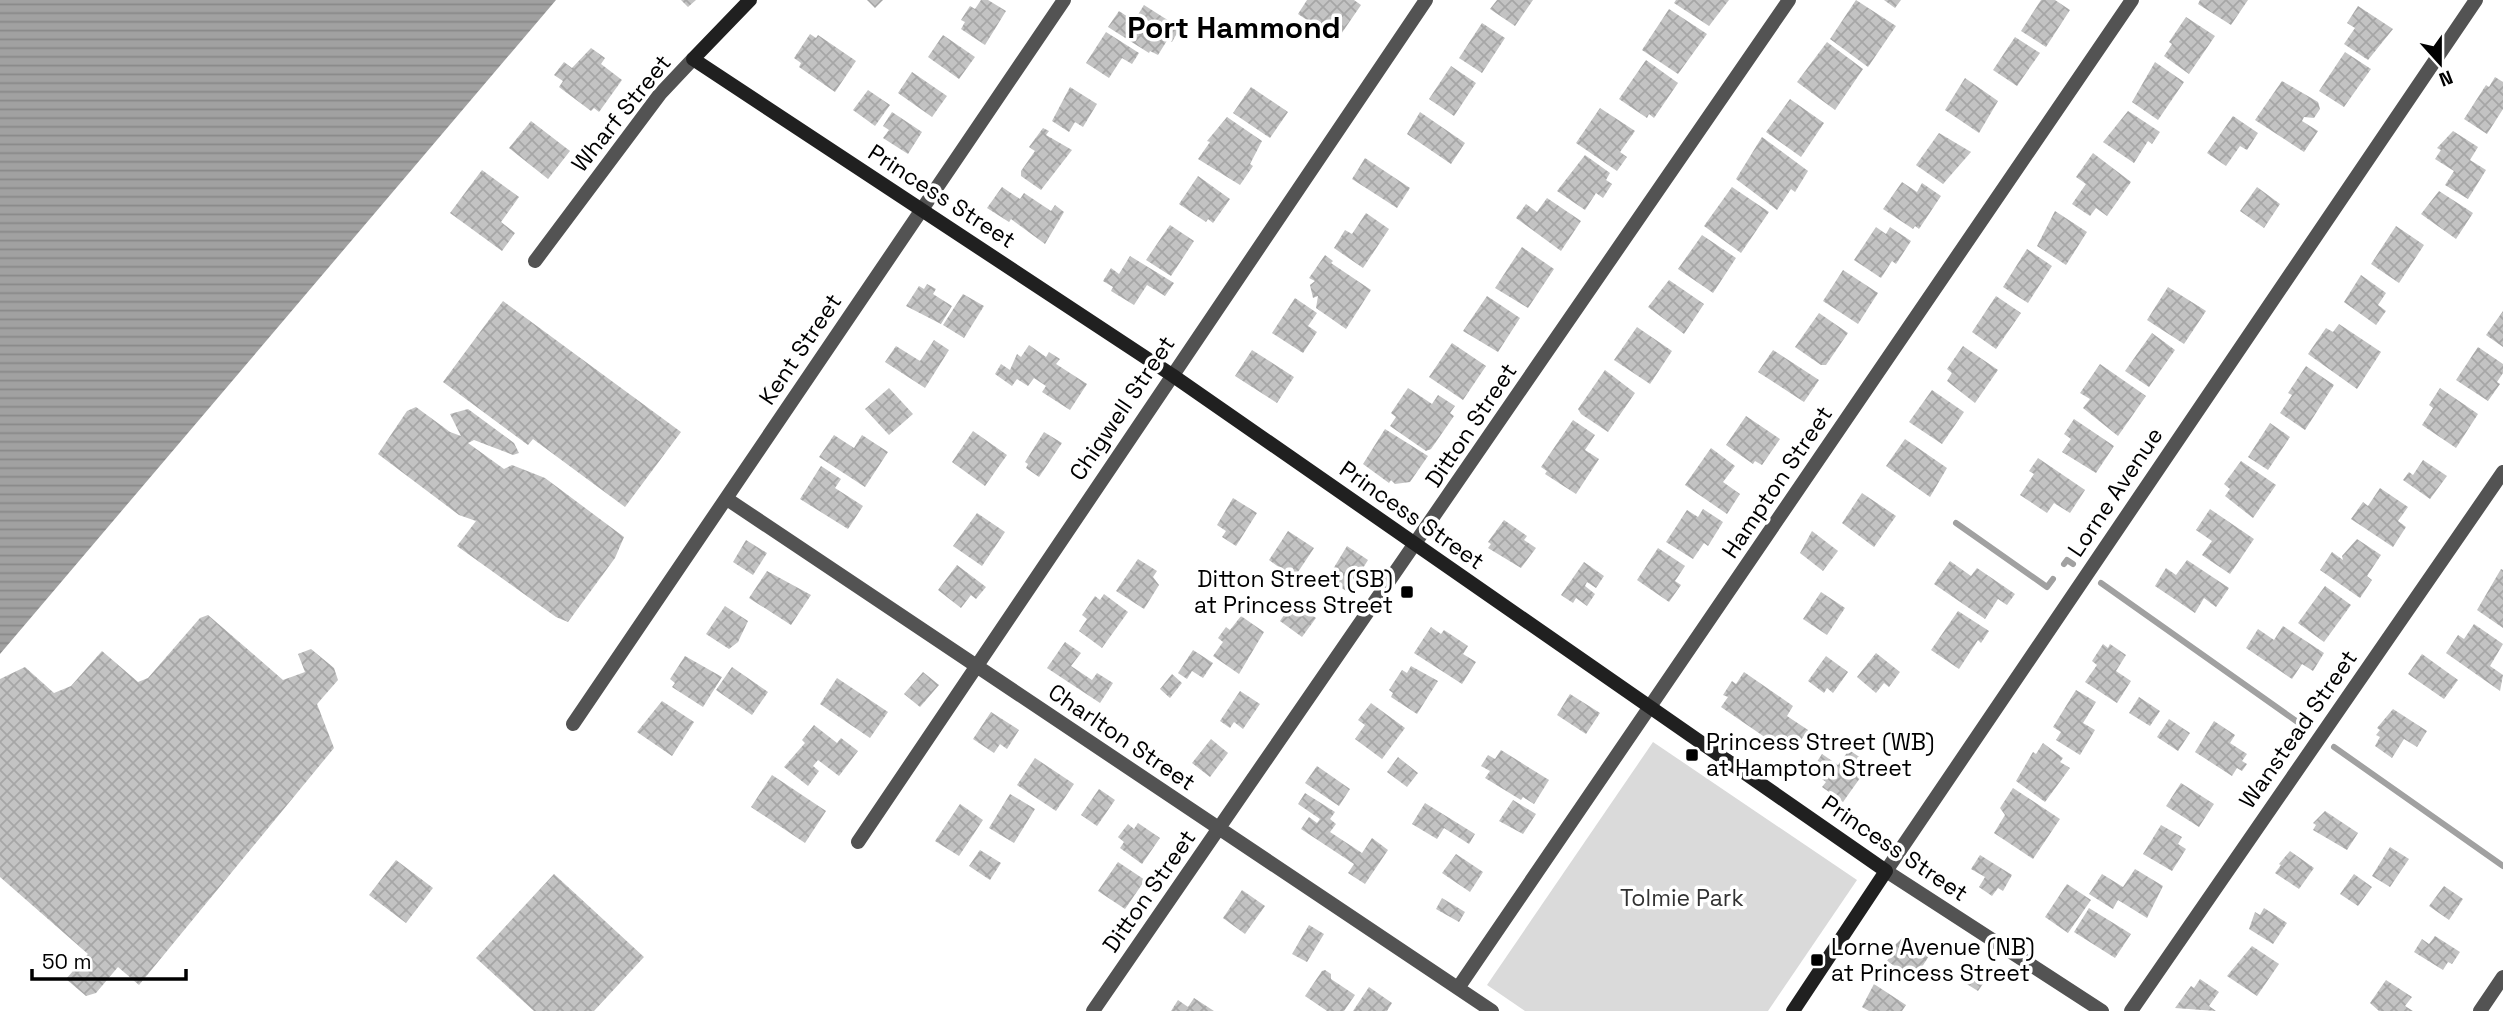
<svg xmlns="http://www.w3.org/2000/svg" width="2503" height="1011" font-family="'Space Grotesk',sans-serif">
<style>
.park{fill:#dadada}
.water{fill:url(#water-rules)}
.lines{fill:none;stroke-linecap:round;stroke-linejoin:round}
.stream{stroke:#a1a1a1;stroke-width:6}
.building{fill:url(#building-cross-hatch)}
.street{stroke:#535353;stroke-width:14}
.secondary{stroke:#202020;stroke-width:14}
.poi-dot{fill:#000;stroke:#fff;stroke-width:2.5}
.labels{text-anchor:middle;stroke-width:7;stroke-linejoin:round;paint-order:stroke}
.street-label{font-size:23px;fill:#000;stroke:#fff}
.poi-label{font-size:23px;fill:#000;stroke:#fff;text-anchor:start}
.park-label{font-size:23px;fill:#313131;stroke:#fff}
.district-label{font-size:30px;font-weight:bold;fill:#000;stroke:#fff}
</style>
<defs>
<pattern id="water-rules" width="6" height="5" patternUnits="userSpaceOnUse" patternTransform="scale(1.75)"><rect width="6" height="5" fill="#a1a1a1"/><path d="M0 2.5h6" fill="none" stroke="#898989"/></pattern>
<pattern id="building-cross-hatch" width="8" height="8" patternUnits="userSpaceOnUse" patternTransform="scale(1.75)"><rect width="8" height="8" fill="#c3c3c3"/><path d="M0 0l8 8M0 8l8-8" fill="none" stroke="#a6a6a6"/></pattern>
</defs>
<rect width="100%" height="100%" fill="#fff"/>
<path class="park" d="M1653,742L1857,880L1768,1011H1525L1487,985Z"/>
<path class="water" d="M0,0H556L0,654Z"/>
<g class="lines">
<path class="stream" d="M1956,523L2047,587L2053,579
M2064,564L2067,560L2073,564
M2101,583L2306,728
M2334,747L2503,866"/>
</g>
<path class="building" d="M681,0H696L688,7Z
M867,0H883L875,8Z
M981,0H988L1006,11L985,45L961,29L965,22L961,20L970,6L975,9Z
M1307,0H1354L1361,5L1337,40L1298,14Z
M1497,0H1533L1515,26L1490,9Z
M1676,0H1729L1709,26L1674,3Z
M1856,0L1896,26L1868,67L1830,39Z
M1884,0H1901L1895,8Z
M2041,0H2055L2070,10L2046,47L2021,31Z
M2200,0H2248L2231,25L2198,4Z
M1144,5L1180,28L1172,42L1168,39L1158,55L1150,51L1149,53L1108,27L1119,11L1134,21Z
M2358,6L2393,29L2368,60L2344,44L2355,28L2347,23Z
M1669,9L1707,34L1678,74L1642,50Z
M2186,17L2215,36L2189,74L2164,56L2172,44L2169,42Z
M1482,23L1505,38L1482,73L1459,58Z
M1106,32L1139,53L1132,64L1122,58L1109,78L1086,63Z
M810,34L816,38L818,35L856,61L835,92L799,67L801,63L794,58Z
M943,35L975,57L959,79L928,57Z
M2015,37L2040,53L2017,86L1993,70Z
M1827,42L1863,69L1835,110L1797,82Z
M591,48L605,58L601,64L622,80L599,112L594,108L591,111L559,87L563,81L554,75L564,62L572,68Z
M2345,52L2371,69L2344,107L2319,91Z
M1646,60L1678,83L1654,118L1649,114L1647,118L1619,99Z
M2155,62L2184,82L2158,120L2132,102Z
M1451,66L1476,83L1454,116L1429,99Z
M912,72L947,96L932,117L898,93Z
M2495,77L2503,82V109L2487,134L2464,119L2486,85L2489,87Z
M1965,78L1998,101L1979,133L1945,110Z
M2282,81L2318,102L2320,109L2314,118L2304,117L2302,121L2318,131L2304,152L2255,120Z
M1070,87L1097,104L1083,127L1075,122L1069,132L1052,121Z
M1251,87L1288,112L1270,138L1233,113Z
M868,90L890,105L875,126L853,110Z
M1790,99L1824,123L1801,157L1766,132Z
M1600,108L1635,131L1620,152L1627,157L1617,171L1576,143Z
M2128,111L2160,132L2152,144L2148,141L2134,163L2103,142Z
M892,112L922,132L908,154L883,138L889,130L883,126Z
M1420,112L1465,143L1451,164L1407,134Z
M2233,116L2258,133L2247,150L2240,146L2226,166L2207,153Z
M1227,117L1262,141L1250,164L1253,166L1240,185L1198,159L1210,142L1207,141Z
M531,121L570,151L548,179L509,148Z
M1043,128L1049,131L1046,135L1072,150L1041,190L1021,176V171L1035,151L1029,147Z
M2453,131L2478,147L2470,160L2486,170L2468,199L2445,185L2454,171L2435,159L2441,150L2437,148Z
M1939,133L1971,152L1943,184L1916,165Z
M1762,137L1808,171L1795,192L1791,189L1777,210L1736,179Z
M2093,153L2131,182L2107,216L2096,208L2090,216L2072,204L2086,184L2076,177Z
M1585,155L1610,173L1606,180L1612,184L1603,198L1596,193L1585,210L1557,191Z
M1365,158L1410,188L1397,208L1352,179Z
M482,170L519,197L501,222L515,233L502,251L450,213Z
M1198,176L1230,199L1213,223L1208,219L1206,222L1179,204Z
M1902,182L1917,192L1922,183L1941,196L1919,229L1915,226L1913,229L1883,209Z
M1002,187L1020,199L1024,193L1051,211L1055,205L1064,212L1045,244L1011,219L1009,222L987,208Z
M1732,187L1769,212L1741,253L1704,226Z
M2257,187L2280,204L2264,228L2240,211Z
M2439,191L2473,213L2456,239L2421,214Z
M1547,198L1581,221L1561,251L1516,218L1526,204L1537,212Z
M2055,211L2087,232L2066,265L2037,246Z
M1366,213L1389,229L1363,268L1334,248L1345,230L1352,234Z
M1170,225L1194,241L1171,276L1146,260Z
M2396,226L2424,245L2399,283L2371,264Z
M1876,227L1886,234L1890,227L1911,241L1896,264L1892,261L1881,278L1854,260Z
M1702,235L1736,258L1713,293L1678,269Z
M1522,247L1554,269L1528,308L1495,288Z
M2027,249L2052,266L2028,303L2003,287Z
M1325,255L1333,261L1331,263L1371,290L1346,329L1316,308L1318,296L1313,298L1310,285L1315,281L1309,278Z
M1130,256L1174,283L1165,296L1147,285L1134,305L1111,291L1113,287L1103,281L1111,268L1119,274Z
M1843,270L1878,293L1858,324L1823,301Z
M2361,275L2386,293L2378,305L2386,311L2376,325L2344,302Z
M1669,280L1704,304L1684,334L1648,307Z
M927,284L936,289L933,294L952,306L941,324L906,306L919,286L924,289Z
M2168,287L2206,311L2184,344L2147,320Z
M963,294L984,306L964,338L943,325Z
M1487,296L1520,318L1498,352L1463,331Z
M1996,296L2021,313L1996,349L1972,332Z
M1295,298L1317,313L1308,326L1317,332L1303,353L1272,333Z
M503,301L681,432L625,507L533,439L528,445L443,382Z
M2503,311V347L2486,335Z
M1819,313L1848,333L1826,365H1821L1795,347Z
M2339,324L2381,352L2357,389L2308,354L2326,328L2333,332Z
M1637,327L1672,351L1650,384L1614,360Z
M2152,333L2175,350L2149,387L2125,371Z
M934,340L949,350L925,388L885,362L896,346L920,361Z
M1452,343L1486,366L1463,400L1429,377Z
M1029,345L1046,357L1049,352L1060,359L1056,364L1087,384L1070,410L1042,392L1046,386L1034,378L1028,386L1017,379L1012,386L995,374L1001,364L1010,370L1017,354L1021,357Z
M1963,346L1998,370L1975,403L1947,381L1952,373L1947,369Z
M2478,347L2503,364V373L2497,382L2500,384L2488,401L2456,380Z
M1252,350L1294,377L1277,403L1235,376Z
M1773,350L1819,380L1804,402L1758,372Z
M2100,364L2146,396L2118,436L2083,408L2090,399L2080,393Z
M2306,366L2334,385L2305,430L2280,413L2292,395L2288,393Z
M1605,370L1635,393L1608,432L1581,414L1578,409Z
M889,388L913,414L889,435L865,409Z
M1408,388L1432,404L1438,395L1455,406L1450,413L1454,416L1431,449L1426,451L1390,426L1396,417L1391,413Z
M2440,388L2478,414L2456,448L2422,425L2433,408L2429,405Z
M1932,390L1964,412L1942,444L1909,422Z
M416,407L450,432L461,436L450,414L468,409L514,443L519,453L513,455L474,440L468,443L504,469L512,465L545,478L624,537L615,558L568,622L556,617L457,546L476,521L459,515L378,454L407,411Z
M1746,416L1780,439L1762,465L1755,461L1753,464L1726,445Z
M2074,419L2114,446L2096,473L2062,452L2071,439L2064,434Z
M1573,420L1595,435L1585,450L1599,459L1576,494L1545,474L1547,471L1541,467Z
M2270,423L2290,437L2268,470L2248,457Z
M1385,429L1428,456L1410,482L1395,484L1391,480L1389,483L1363,464Z
M973,431L1007,455L985,486L952,462Z
M1044,432L1062,443L1039,477L1026,468L1028,464L1025,462Z
M834,435L854,448L862,435L888,452L865,487L819,457Z
M1905,439L1947,468L1930,497L1886,466Z
M1711,448L1735,466L1723,482L1740,494L1727,514L1685,485Z
M2038,458L2085,490L2070,513L2054,503L2047,513L2020,495L2034,474L2029,471Z
M2423,460L2447,476L2430,499L2403,480L2409,472L2413,475Z
M2241,461L2276,485L2253,518L2225,496L2230,489L2224,484Z
M821,466L841,479L835,488L863,506L848,529L800,499Z
M2380,488L2408,507L2398,521L2406,527L2393,547L2351,519L2363,502L2368,506Z
M1862,493L1896,516L1874,547L1842,523Z
M1233,498L1257,513L1236,546L1222,537L1226,531L1217,525Z
M1703,509L1723,522L1708,546L1704,543L1693,559L1666,542L1687,510L1698,517Z
M2210,509L2254,539L2230,574L2202,555L2212,541L2196,530Z
M977,513L1005,532L982,566L953,546Z
M1504,520L1527,536L1524,540L1536,548L1521,568L1488,548L1491,544L1488,542Z
M1288,531L1314,548L1294,578L1269,560Z
M1812,531L1838,551L1823,571L1800,553Z
M2357,539L2381,555L2367,576L2372,580L2360,598L2320,570L2332,552L2343,560L2342,556Z
M746,540L767,553L753,575L733,562Z
M1347,546L1368,560L1348,592L1327,579Z
M1658,548L1685,566L1675,581L1681,585L1669,602L1637,580Z
M1138,559L1157,571L1153,577L1159,585L1144,609L1116,591Z
M2187,560L2229,588L2216,607L2204,598L2195,613L2155,586L2166,568L2176,575Z
M1950,561L1971,576L1977,568L2015,594L2007,605L1998,599L1985,619L1934,584Z
M1584,562L1604,576L1596,588L1587,582L1585,586L1595,594L1587,606L1576,598L1573,603L1561,595Z
M957,565L986,587L976,599L971,595L961,608L938,590Z
M2501,569L2503,570V628L2477,610Z
M767,571L811,595L791,625L749,598Z
M2325,586L2351,605L2324,642L2298,623Z
M1821,592L1845,608L1827,635L1803,619Z
M1104,594L1128,612L1102,648L1079,631L1087,619L1082,615L1095,596L1100,600Z
M1293,602L1316,618L1302,637L1280,621Z
M725,606L748,621L738,642L729,649L706,634Z
M1958,611L1989,631L1981,643L1978,640L1959,669L1931,650Z
M208,615L283,680L305,672L298,654L311,649L334,668L338,680L317,704L334,748L139,985L118,967L96,993L86,996L66,979L88,954L0,877V679L25,667L54,693L71,686L102,651L138,682L148,678L200,618Z
M1241,616L1264,632L1239,674L1213,656L1223,642L1218,638L1226,627L1230,630Z
M2474,624L2503,644L2490,666L2503,675L2500,691L2446,653L2458,635L2464,639Z
M2283,626L2324,653L2313,671L2302,664L2292,679L2246,648L2258,629L2274,640Z
M1431,627L1441,634L1444,630L1468,646L1463,654L1476,662L1462,684L1414,653Z
M1065,642L1081,653L1071,666L1092,680L1097,673L1113,683L1100,703L1047,668Z
M2103,644L2108,648L2110,644L2126,655L2116,671L2131,681L2117,703L2085,682L2097,665L2092,661Z
M1193,650L1213,663L1203,678L1192,671L1187,679L1178,673Z
M1876,653L1900,672L1889,687L1884,683L1876,693L1857,677Z
M2422,654L2458,680L2444,699L2408,674Z
M685,656L722,677L703,707L672,687L675,683L670,679Z
M1826,656L1848,672L1833,693L1827,688L1824,693L1808,681Z
M1411,666L1438,681L1417,714L1391,697L1393,693L1389,690L1402,670L1407,673Z
M732,667L768,692L752,715L716,690Z
M923,672L939,685L920,707L904,694Z
M1744,672L1793,706L1787,716L1808,730L1793,751L1772,736L1769,740L1721,707L1728,697L1723,695L1732,681L1736,684Z
M1172,674L1182,683L1170,698L1160,689Z
M837,678L888,712L870,738L820,704Z
M2076,690L2096,702L2083,723L2095,730L2080,755L2056,740L2061,732L2053,727Z
M1240,691L1260,704L1243,729L1234,722L1230,728L1220,721Z
M1570,694L1600,713L1586,734L1557,715Z
M2139,697L2160,711L2150,726L2129,713Z
M662,701L694,722L672,756L637,732Z
M1371,703L1405,728L1382,759L1355,739L1365,725L1358,720Z
M2393,709L2427,731L2417,747L2404,739L2392,758L2375,746L2380,737L2376,735L2380,730L2377,728Z
M991,712L1019,730L1007,749L1000,744L994,753L973,739Z
M2169,719L2190,733L2178,751L2157,737Z
M2214,721L2235,735L2230,743L2247,754L2242,761L2247,764L2242,771L2237,768L2232,776L2195,752Z
M814,725L837,743L841,738L858,751L839,776L818,760L813,766L819,771L808,786L784,767L805,743L802,740Z
M1211,739L1228,753L1210,777L1192,763Z
M2043,743L2063,758L2060,762L2070,768L2045,802L2016,781L2033,752L2036,754Z
M1501,750L1549,780L1534,804L1523,797L1521,800L1485,778L1490,771L1481,766L1488,755L1495,759Z
M1849,750L1870,764L1843,802L1822,787L1826,782L1811,771L1822,754L1838,765Z
M1398,757L1418,773L1407,787L1387,772Z
M1035,758L1074,784L1056,811L1017,785Z
M1317,766L1350,789L1339,806L1305,783Z
M772,775L826,811L805,843L751,807Z
M2181,783L2214,804L2199,827L2166,806Z
M2013,788L2060,819L2033,859L1994,833L2005,815L2000,808Z
M1099,789L1115,800L1097,826L1081,815Z
M1305,793L1335,812L1330,819L1336,824L1330,832L1362,853L1372,838L1388,850L1365,884L1348,873L1354,864L1301,829L1309,817L1317,823L1320,819L1298,804Z
M1010,794L1035,809L1014,843L989,828Z
M1513,800L1536,814L1523,834L1499,821Z
M1425,803L1475,834L1469,844L1444,828L1437,839L1412,824Z
M960,804L983,820L959,856L935,841Z
M2325,811L2358,833L2347,850L2313,830L2316,825L2313,823Z
M1138,823L1160,838L1142,864L1120,848L1124,842L1118,837L1128,824L1134,829Z
M2161,825L2182,837L2178,844L2186,849L2172,871L2143,854Z
M2390,847L2409,859L2390,887L2372,876Z
M980,850L1001,863L990,880L969,866Z
M2290,851L2314,868L2299,889L2275,873L2281,865L2279,864Z
M1456,854L1483,872L1470,892L1442,873Z
M1980,855L2012,875L2003,891L1998,888L1992,896L1979,887L1985,877L1971,869Z
M396,860L433,888L406,923L369,895Z
M1118,862L1145,880L1125,909L1098,891Z
M2135,869L2163,886L2147,918L2118,900L2113,909L2089,894L2102,874L2123,887Z
M554,874L644,957L594,1011H534L476,958Z
M2354,874L2372,887L2358,906L2340,894Z
M2067,884L2091,900L2068,933L2045,917Z
M2444,886L2463,899L2449,920L2429,906Z
M1242,890L1265,906L1245,934L1223,918Z
M1442,898L1465,912L1459,922L1436,909Z
M2089,908L2131,934L2115,958L2074,932Z
M2264,908L2287,923L2273,944L2249,929L2255,912L2260,915Z
M1309,925L1324,934L1307,962L1292,954Z
M1904,936L1931,953L1914,979L1887,961L1893,952L1890,950Z
M2435,936L2460,952L2452,964L2448,962L2443,970L2414,952L2422,939L2429,944Z
M2252,946L2279,964L2257,996L2227,976Z
M1975,967L1989,975L1978,991L1965,983Z
M1325,970L1331,974V979L1355,995L1344,1011H1327L1305,996L1322,971Z
M2200,979L2219,992L2209,1006L2216,1011L2175,1008L2191,986L2194,988Z
M2386,980L2412,997L2405,1006L2413,1011H2379L2370,1003Z
M1874,984L1906,1005L1902,1011H1869L1862,1007Z
M1369,987L1392,1003L1387,1011H1353Z
M1194,998L1214,1011H1171L1178,1000L1188,1007Z"/>
<g class="lines">
<path class="street" d="M535,261L660,94L693,59
M727,499L1492,1011
M573,724L1064,0
M858,842L1426,0
M1458,988L2132,0
M1093,1011L1789,0
M2102,1011L1886,871L2476,0
M2131,1011L2503,472
M2480,1011L2503,977"/>
<path class="secondary" d="M750,0L693,59L1172,375L1886,871L1793,1011"/>
</g>
<g class="poi-dot">
<rect x="1400" y="585" width="14" height="14" rx="3.5"/>
<rect x="1685" y="748" width="14" height="14" rx="3.5"/>
<rect x="1810" y="953" width="14" height="14" rx="3.5"/>
</g>
<g class="labels">
<g class="street-label">
<text transform="translate(621 113) rotate(-51)" y="8">Wharf Street</text>
<text transform="translate(942 196) rotate(33)" y="8">Princess Street</text>
<text transform="translate(800 349) rotate(-56)" y="8">Kent Street</text>
<text transform="translate(1122 408) rotate(-56)" y="8">Chigwell Street</text>
<text transform="translate(1471 425) rotate(-56)" y="8">Ditton Street</text>
<text transform="translate(1777 482) rotate(-56)" y="8">Hampton Street</text>
<text transform="translate(2115 492) rotate(-56)" y="8">Lorne Avenue</text>
<text transform="translate(1412 515) rotate(35)" y="8">Princess Street</text>
<text transform="translate(2298 729) rotate(-55)" y="8">Wanstead Street</text>
<text transform="translate(1122 737) rotate(34)" y="8">Charlton Street</text>
<text transform="translate(1895 848) rotate(34)" y="8">Princess Street</text>
<text transform="translate(1149 891) rotate(-55)" y="8">Ditton Street</text>
</g>
<g class="poi-label">
<text x="1393" y="587" text-anchor="end">Ditton Street (SB)<tspan x="1393" dy="26">at Princess Street</tspan></text>
<text x="1706" y="750">Princess Street (WB)<tspan x="1706" dy="26">at Hampton Street</tspan></text>
<text x="1831" y="955">Lorne Avenue (NB)<tspan x="1831" dy="26">at Princess Street</tspan></text>
</g>
<g class="park-label">
<text x="1682" y="906">Tolmie Park</text>
</g>
<g class="district-label">
<text x="1234" y="38">Port Hammond</text>
</g>
</g>
<g transform="translate(2440 63) rotate(159)" stroke="#ffffff" stroke-width="5" paint-order="stroke">
<path d="M0-5L12 26L0 18L-12 26Z" fill="#000000"/>
<text y="-10" font-size="19" font-weight="bold" text-anchor="middle" fill="#000000">N</text>
</g>
<path d="M32 969v10h154v-10" fill="none" stroke="#000000" stroke-width="3.5"/>
<text x="42" y="969" font-size="21" fill="#000000" stroke="#ffffff" stroke-width="5" paint-order="stroke">50 m</text>
</svg>
